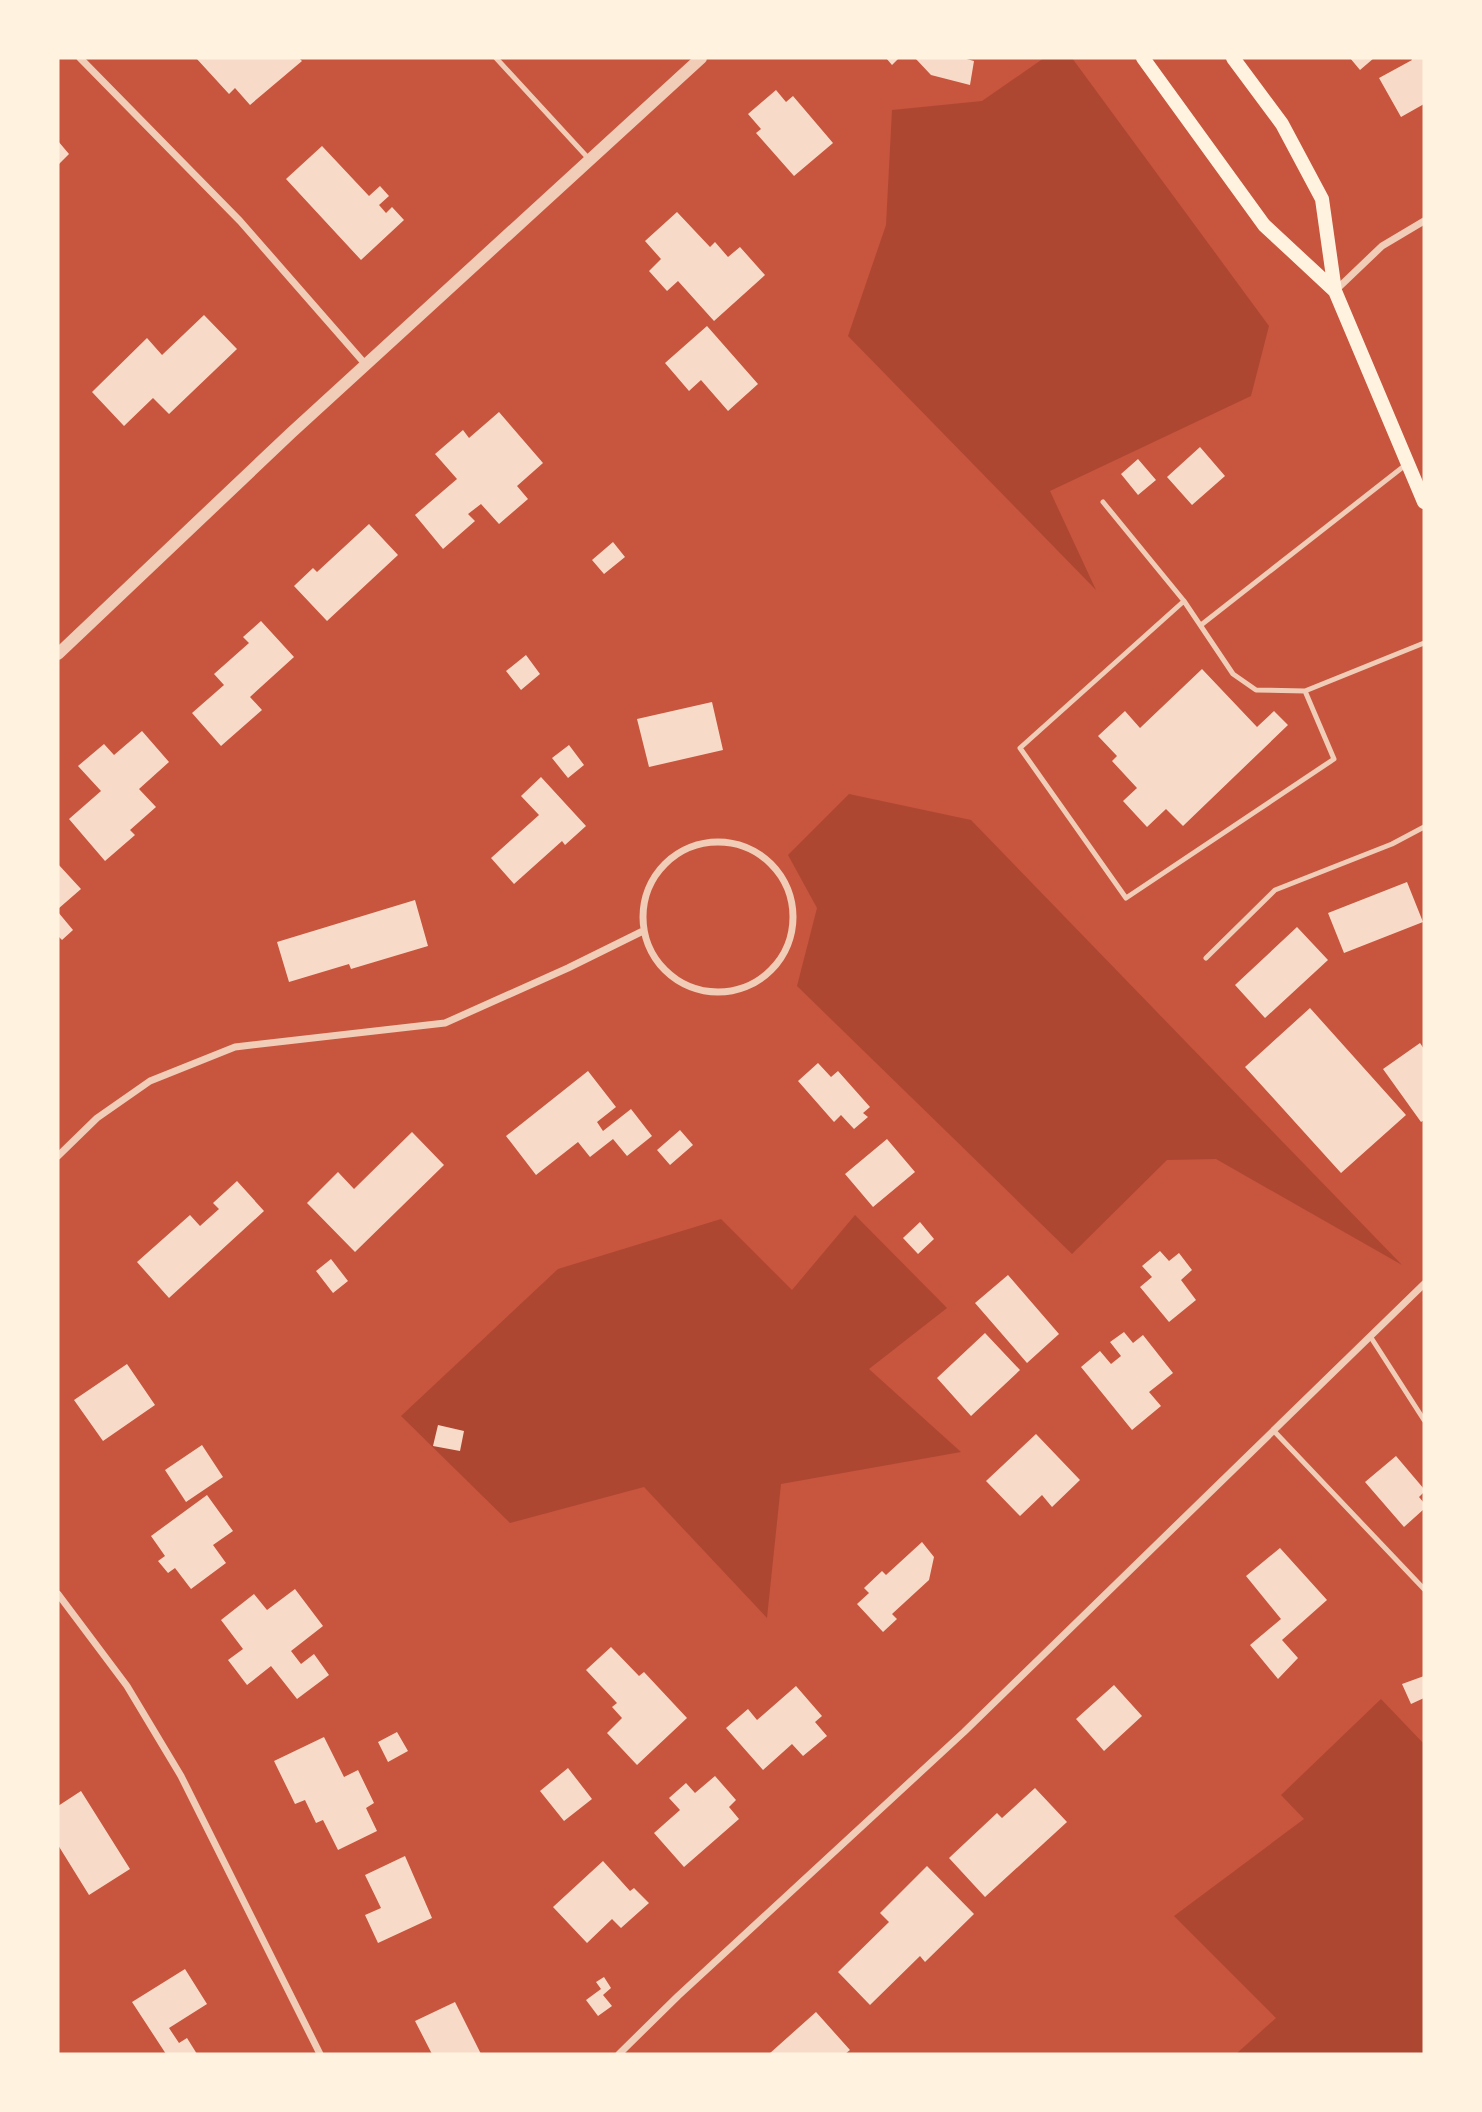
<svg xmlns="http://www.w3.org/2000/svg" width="1482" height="2112" font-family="Manrope,sans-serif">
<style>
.green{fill:#ae4732}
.building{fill:#f7dbc8}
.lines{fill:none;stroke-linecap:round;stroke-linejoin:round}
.service{stroke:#f1ccb7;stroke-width:5}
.minor{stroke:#f1ccb7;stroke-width:7}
.tertiary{stroke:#f1ccb7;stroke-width:12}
.secondary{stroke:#fff3e0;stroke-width:14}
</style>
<rect width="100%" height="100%" fill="#c8553d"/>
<path class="green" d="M1044,58H1072L1269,326L1251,396L1050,491L1096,590L848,336L886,225L892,110L982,101Z
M849,794L971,820L1402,1265L1216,1159L1167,1160L1072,1254L797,986L817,908L788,855Z
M855,1215L947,1308L869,1369L961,1452L781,1484L767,1618L644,1487L510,1523L401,1416L558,1269L721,1219L792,1290Z
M1381,1699L1424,1744V2054H1236L1276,2018L1174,1916L1304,1819L1281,1795Z"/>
<path class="building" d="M196,58H299L302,61L250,105L235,88L229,94Z
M886,58H899L892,65Z
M915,58H963L974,61L970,85L931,75Z
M1350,58H1374L1360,70Z
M1411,58H1424V104L1401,117L1379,78L1412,60Z
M776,90L786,102L793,96L833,143L794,176L756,133L761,129L748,114Z
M58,141L69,154L58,165Z
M322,146L369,196L380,186L389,196L379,205L386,213L392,207L404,220L361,260L286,179Z
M677,212L710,247L715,242L728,257L740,247L765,275L714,321L678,281L667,291L649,271L661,259L645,241Z
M204,315L237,349L169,414L153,398L124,426L92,392L147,338L162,355Z
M707,326L758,384L728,411L701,380L689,391L665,363Z
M499,412L543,463L517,486L528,499L499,524L481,504L468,514L475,521L443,549L415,515L457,479L435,454L463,430L469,438Z
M1200,447L1225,476L1192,505L1167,477Z
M1138,459L1156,480L1138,495L1121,474Z
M369,524L398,555L327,621L294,586L313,568L317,572Z
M613,542L625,557L604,574L592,560Z
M261,621L294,657L250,697L262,710L221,746L192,713L224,685L214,674L249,643L243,637Z
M526,655L540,674L521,690L506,671Z
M1202,669L1257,727L1274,711L1288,725L1183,826L1166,809L1147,827L1123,801L1137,788L1112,761L1117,756L1098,736L1125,711L1140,728Z
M712,702L723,750L649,767L637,719Z
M142,731L169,762L139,789L156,807L130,830L135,835L105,861L69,819L101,791L78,766L104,744L114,755Z
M569,745L584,765L568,778L552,758Z
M541,777L586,826L565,845L562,841L514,884L491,858L539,815L521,796Z
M58,864L81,889L58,909Z
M1407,882L1423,922L1344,953L1328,913Z
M415,900L428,946L351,969L349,964L289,982L277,942Z
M58,912L73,930L62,940L58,936Z
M1297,927L1328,960L1265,1018L1235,985Z
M1310,1008L1406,1115L1341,1173L1245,1067Z
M1420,1043L1424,1049V1120L1421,1122L1383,1069Z
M818,1063L831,1077L838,1071L870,1107L863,1113L868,1117L854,1129L841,1115L834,1122L798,1081Z
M588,1071L616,1107L597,1122L603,1131L631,1109L652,1136L627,1156L613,1139L590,1157L578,1142L536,1175L506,1136Z
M680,1130L693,1145L670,1165L657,1150Z
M412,1132L444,1165L355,1252L307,1203L338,1172L354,1189Z
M887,1139L915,1172L873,1207L845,1174Z
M237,1181L264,1211L169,1298L137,1262L190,1215L200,1226L219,1209L213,1203Z
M920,1222L934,1239L918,1254L903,1238Z
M1160,1251L1169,1261L1179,1253L1192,1270L1181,1280L1196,1300L1169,1322L1140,1287L1152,1277L1142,1266Z
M331,1259L348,1281L333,1293L316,1271Z
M1008,1275L1059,1334L1027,1363L975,1303Z
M1124,1332L1133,1343L1143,1335L1173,1373L1149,1392L1161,1406L1132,1430L1081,1367L1100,1351L1111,1364L1121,1356L1110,1342Z
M985,1333L1020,1370L971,1416L937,1378Z
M127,1364L155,1405L103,1441L74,1400Z
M438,1425L464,1431L460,1451L433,1446Z
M1036,1434L1080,1480L1052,1507L1042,1495L1020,1516L986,1481Z
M202,1445L223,1477L186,1502L165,1470Z
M1396,1456L1424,1489V1492L1419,1497L1424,1503V1509L1404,1527L1365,1482Z
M207,1495L233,1531L213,1545L226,1563L191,1589L175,1568L168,1573L158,1561L165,1556L151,1536Z
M922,1542L934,1557L929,1580L892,1614L897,1619L883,1632L857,1604L869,1593L864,1588L882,1571L886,1575Z
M1280,1548L1327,1600L1282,1640L1298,1658L1278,1679L1250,1645L1281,1619L1246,1576Z
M295,1589L323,1626L291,1651L301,1664L314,1654L329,1675L297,1699L271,1666L247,1685L228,1660L243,1649L221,1620L254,1594L267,1610Z
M611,1647L639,1676L644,1672L687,1718L637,1765L607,1733L622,1718L612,1707L617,1703L586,1670Z
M1424,1676V1698L1411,1704L1402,1684Z
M1114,1685L1142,1716L1104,1751L1076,1719Z
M796,1686L822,1716L815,1722L827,1736L803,1756L792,1744L763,1770L726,1728L748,1709L757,1720Z
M397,1732L408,1751L388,1762L378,1742Z
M324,1737L344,1777L358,1770L374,1803L366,1808L377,1831L338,1850L323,1820L316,1823L305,1800L295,1804L274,1761Z
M568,1768L592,1799L564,1821L540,1791Z
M715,1776L736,1800L729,1807L739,1819L684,1867L654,1833L680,1810L669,1798L686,1783L695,1793Z
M1035,1788L1067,1822L985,1897L949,1858L997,1813L1002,1818Z
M81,1791L130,1869L89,1895L58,1845V1806Z
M405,1856L432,1918L378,1943L365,1915L381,1908L365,1875Z
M603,1861L630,1891L634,1888L649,1903L621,1928L612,1919L587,1943L553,1907Z
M927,1866L974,1914L925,1962L920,1956L870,2005L838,1972L889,1922L880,1913Z
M185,1969L207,2004L169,2028L179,2043L187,2038L197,2054H166L132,2002Z
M604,1977L611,1988L603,1995L612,2006L598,2016L586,2000L601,1989L596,1982Z
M455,2002L481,2054H432L415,2021Z
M816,2012L850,2050L845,2054H769Z"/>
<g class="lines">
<path class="service" d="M496,58L589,159
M1103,502L1184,601L1020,748L1126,898L1334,759L1305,691L1424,643
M1184,601L1233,674L1256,690L1305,691
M1201,625L1408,463
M1206,958L1275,890L1392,844L1424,827
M1370,1336L1424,1420
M1273,1430L1424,1589"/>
<path class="minor" d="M80,58L240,221L366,365
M1337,289L1382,246L1424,221
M643 917a75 75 0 1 1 150 0a75 75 0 1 1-150 0Z
M58,1156L97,1118L150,1081L235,1047L445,1023L568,968L643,931
M58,1594L127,1686L181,1776L320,2054
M619,2054L678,1996L964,1732L1424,1284"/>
<path class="tertiary" d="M58,654L291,433L701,58"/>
<path class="secondary" d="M1143,58L1264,225L1335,291
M1233,58L1282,124L1322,199L1335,291L1424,502"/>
</g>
<rect width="1482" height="2112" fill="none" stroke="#fff3e0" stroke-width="119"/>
</svg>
